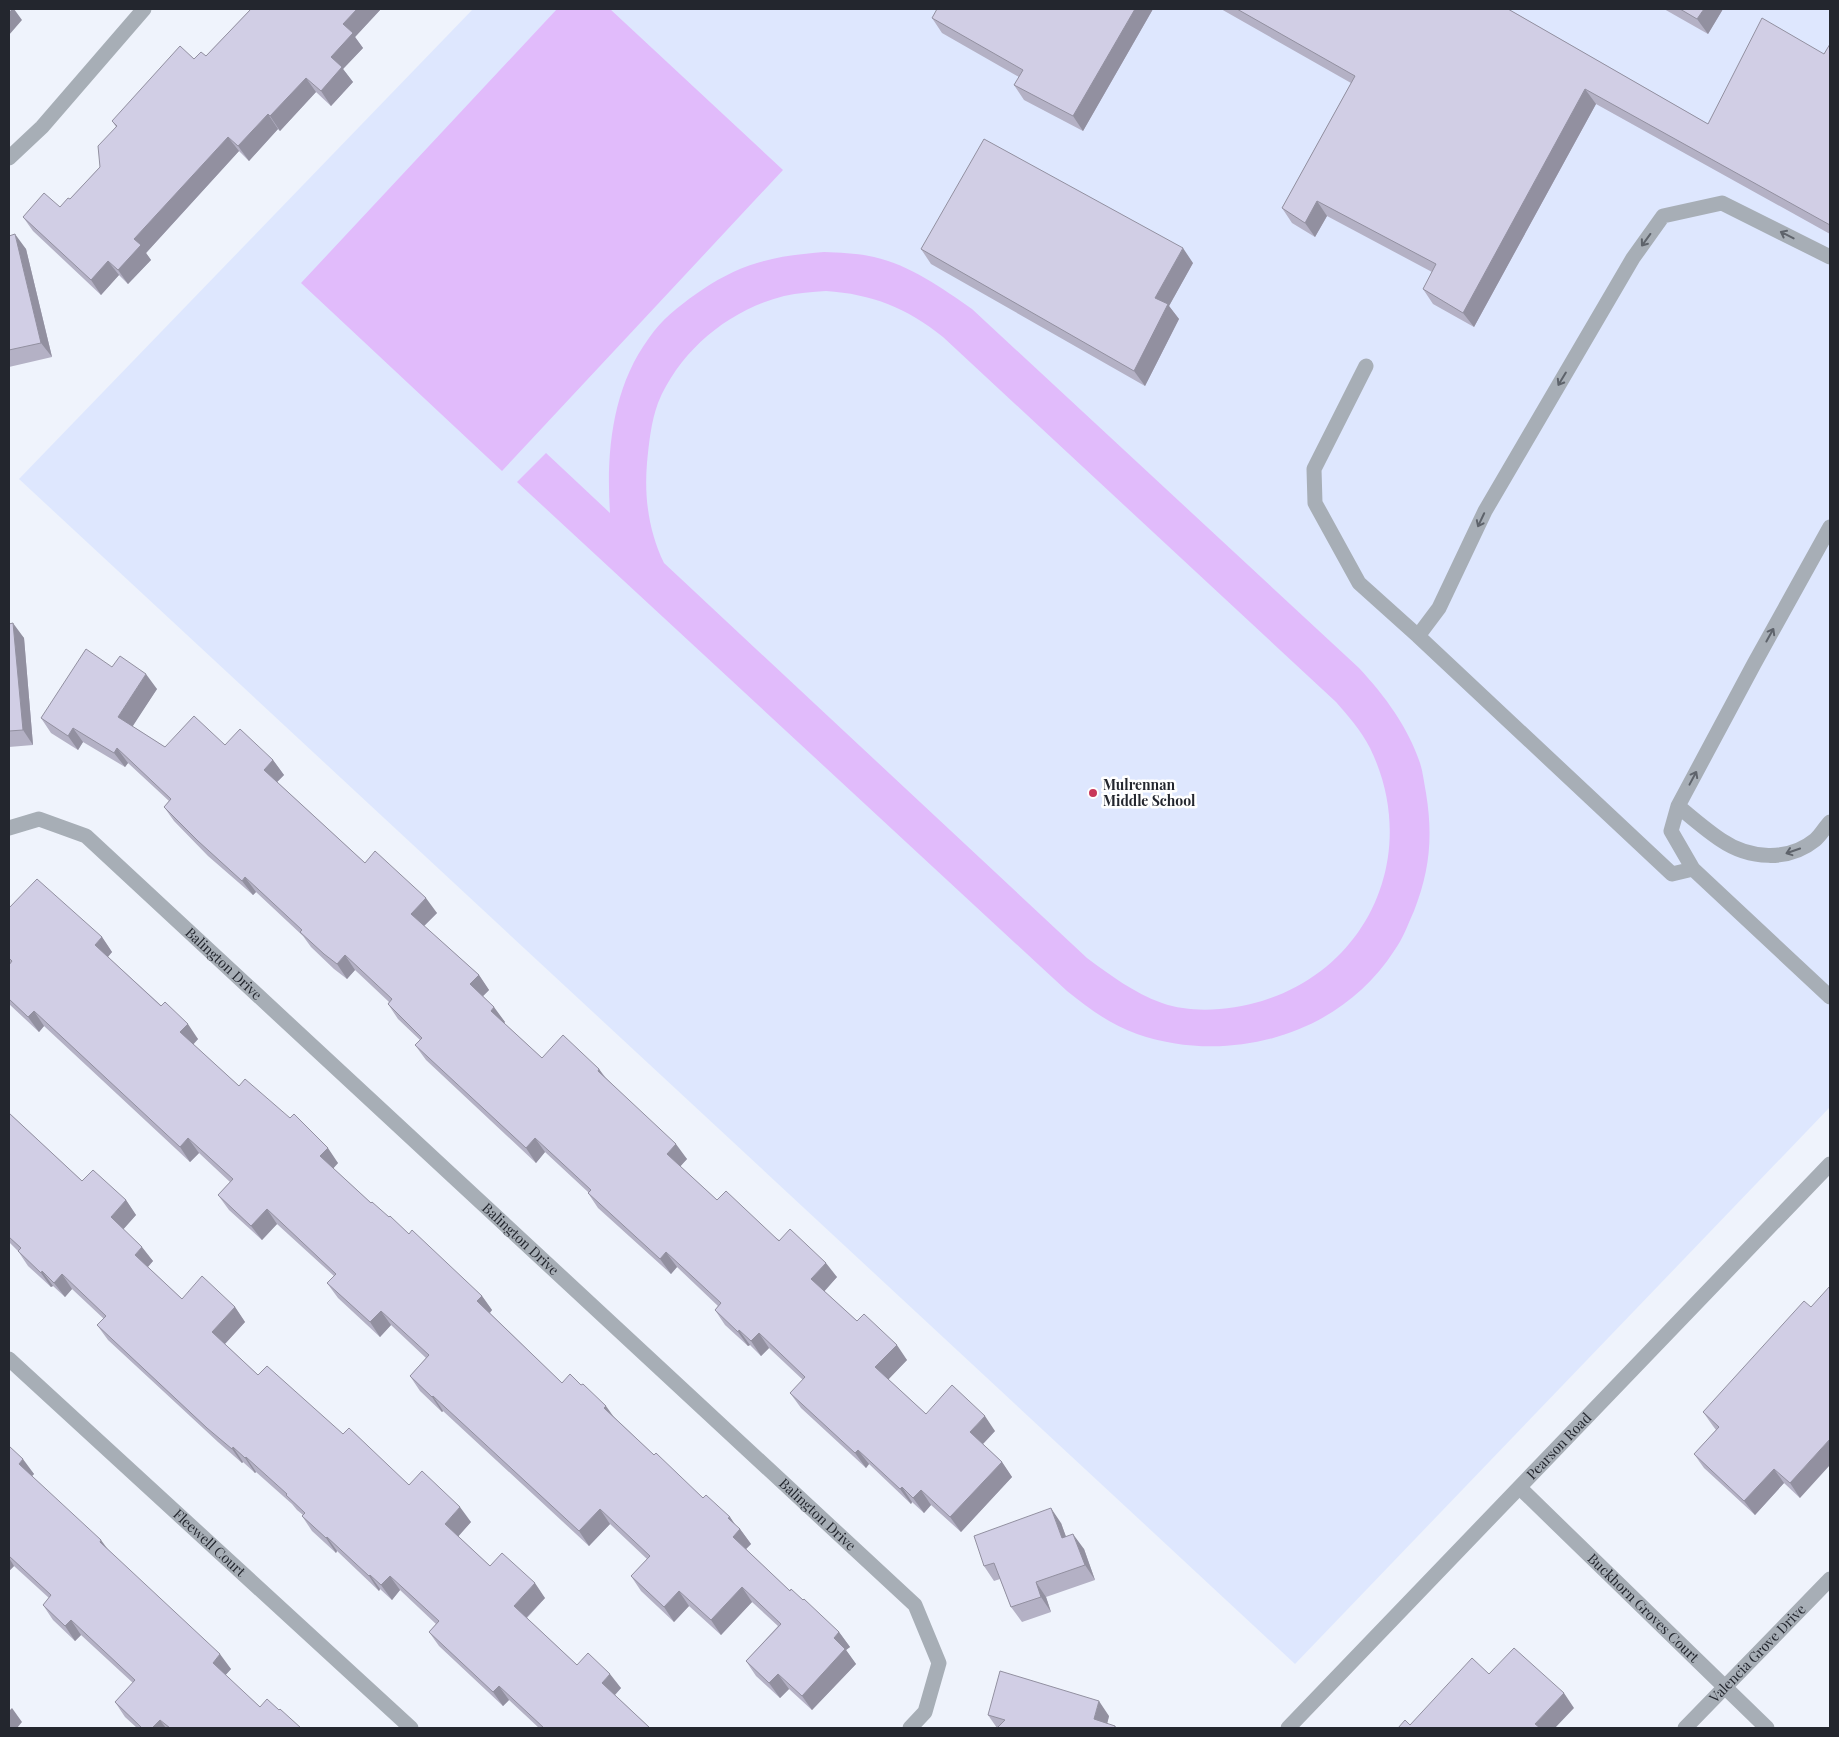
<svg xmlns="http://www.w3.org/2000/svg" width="1839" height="1737" font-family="'Playfair Display',serif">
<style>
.built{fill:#dee7fe}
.pitch{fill:#e1bbfb;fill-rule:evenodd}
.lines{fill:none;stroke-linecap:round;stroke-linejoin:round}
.service{stroke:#a7aeb6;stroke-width:15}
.minor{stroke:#a7aeb6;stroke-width:15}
.tertiary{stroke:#a7aeb6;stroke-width:15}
.wall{fill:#b4b1c5}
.shaded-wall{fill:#9290a0}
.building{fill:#d1cee5;stroke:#9290a0}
.oneway{stroke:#5e636b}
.poi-dot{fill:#c8385a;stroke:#fff;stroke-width:2}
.labels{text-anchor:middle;stroke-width:5;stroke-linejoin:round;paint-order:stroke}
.poi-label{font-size:14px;font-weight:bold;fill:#23262e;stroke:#fff;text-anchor:start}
.street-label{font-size:14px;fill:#23262e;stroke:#fff}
</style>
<rect width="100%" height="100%" fill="#eff3fc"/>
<path class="built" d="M473,9H1830V1107L1295,1664L19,479Z"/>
<path class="pitch" d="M557,9H610L783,170L502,471L301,283Z
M824,252C841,253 858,253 874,257C910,265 942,288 972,309L1359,668C1385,696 1408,727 1420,763C1423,772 1424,783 1426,793C1433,836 1430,870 1414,911C1408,924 1403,939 1394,951C1340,1035 1230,1066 1137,1034C1111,1025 1088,1008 1067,991L517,482L546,453L610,513C606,453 612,388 649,338C661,320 679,306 696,294C714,281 736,269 757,263C779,256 802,254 824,252ZM826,291C872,294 907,308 943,337L1336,702C1348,716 1361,730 1370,748C1420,850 1372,967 1262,1001C1232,1010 1193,1014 1162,1003C1134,993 1110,975 1087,958L664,563C649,532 644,498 647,463C649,443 651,422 658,403C680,350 729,310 784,296C798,293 812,292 826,291Z"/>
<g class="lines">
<path class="service" d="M1366,366L1314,469L1315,503L1359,583L1418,636
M1830,527L1754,664L1678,806L1671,831L1693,869L1830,997
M1678,806C1692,818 1706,830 1721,840C1749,859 1788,862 1815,840C1821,835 1825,827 1830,822
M1693,869L1672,874L1418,636L1439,608L1485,511L1633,258L1663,216L1722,203L1830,257"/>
<g class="minor">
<path d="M9,158L42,127L144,9"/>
<path id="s1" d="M9,828L39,819L86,836L915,1605L939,1663L925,1712L910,1728"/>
<path id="s2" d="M9,1359L411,1728"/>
<path id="s3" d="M1520,1488L1767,1728"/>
<path id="s4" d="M1685,1728L1830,1579"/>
</g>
<path class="tertiary" id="s5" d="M1288,1728L1830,1164"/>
</g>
<path class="wall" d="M251,9H381L355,37L363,48L343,69L353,82L331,106L316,92L280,131L278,129L249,161L239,151L146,253L151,260L128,284L119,275L101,295L33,231L23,217L60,207L70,199L100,167L116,127L112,121L194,59L206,56Z
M1153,9L1083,131L1024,100L1014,85L1019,77L942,33L932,18Z
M1221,9H1508L1708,124L1824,54L1830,44V234L1596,104L1474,327L1433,304L1423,289L1432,272L1327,216L1315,237L1292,223L1282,208L1351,83Z
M1664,9H1723L1708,34Z
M9,236L26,249L52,357L9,367Z
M921,249L1193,263L1169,306L1179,319L1145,386L931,264Z
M9,624L24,638L33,745L9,747Z
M112,667L157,689L132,726L165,747L225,745L273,760L284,775L277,782L365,863L437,913L424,926L479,975L489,990L483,996L505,1022L504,1023L542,1058L599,1069L606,1078L687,1159L680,1166L717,1200L837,1277L824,1291L857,1321L907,1360L888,1379L926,1414L995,1431L983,1444L1002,1462L1012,1477L961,1532L931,1505L924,1513L912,1502L911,1504L869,1464L866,1468L801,1408L790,1393L803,1380L769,1348L761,1356L750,1345L748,1346L725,1325L715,1310L718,1306L677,1267L671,1274L598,1208L588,1193V1192L545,1152L536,1163L426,1060L415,1045L420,1040L398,1019L388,1004L389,1002L355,970L347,979L334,969L311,947L303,936L256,892L253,895L208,856L174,821L164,807L169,801L128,763L125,767L83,742L78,750L51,733L41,718Z
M9,908L102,937L112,952L108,957L198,1039L193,1044L239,1086L338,1163L333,1168L371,1203L409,1234L482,1296L492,1310L490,1313L562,1383L614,1417L654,1455L703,1498L730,1517L734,1524L740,1529L751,1544L746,1549L790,1591L803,1600L839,1632L850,1647L846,1650L856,1664L812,1710L789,1689L780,1698L756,1676L746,1661L778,1626L752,1602L721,1635L689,1606L674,1622L641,1591L631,1576L647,1559L610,1524L589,1546L443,1411L442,1412L420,1391L410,1376L426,1358L391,1325L380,1337L338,1298L327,1283L334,1276L277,1224L262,1240L229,1210L218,1195L230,1182L199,1153L190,1162L44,1026L39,1032L9,1004V965L10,964L9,963Z
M9,1113L82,1181L126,1200L136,1215L123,1229L153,1261L148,1267L182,1299L235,1307L245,1322L225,1344L258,1375L343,1434L409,1485L471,1522L458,1536L490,1566L545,1598L527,1618L577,1665L621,1688L615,1695L650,1728H539L509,1700L503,1706L439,1646L429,1632L436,1624L400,1590L392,1600L380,1589L379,1591L337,1551L336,1553L312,1531L302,1516L303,1515L297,1510L292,1504L256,1472L255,1473L243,1462L242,1463L218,1442L108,1340L97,1325L104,1319L72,1289L65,1297L53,1286L51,1287L28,1266L18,1251L9,1242Z
M1811,1307L1800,1498L1784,1483L1755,1515L1704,1468L1694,1454L1716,1430L1713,1426L1703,1412Z
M9,1446L34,1474L32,1476L231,1669L225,1675L260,1707L279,1710L301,1728H137L125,1717L115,1702L133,1683L81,1635L75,1641L53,1620L43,1605L49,1598L14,1566L9,1571Z
M1061,1523L1066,1537L1084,1549L1095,1580L1046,1597L1051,1612L1022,1622L1011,1607L1000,1579L994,1581L984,1566Z
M988,1715L1109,1716L1107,1724L1115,1726L1117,1728H997Z"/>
<path class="shaded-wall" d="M12,9H14L22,20L9,35V12Z
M357,9H381L355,37L363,48L343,69L353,82L331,106L321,91L331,57L343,24Z
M1135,9H1153L1083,131L1073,116Z
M1704,9H1723L1708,34L1697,19Z
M306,78L316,92L280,131L270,116Z
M1585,89L1596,104L1474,327L1463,313Z
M268,114L278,129L249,161L238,146Z
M228,137L239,151L146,253L151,260L128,284L118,270L134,239Z
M1317,201L1327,216L1315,237L1305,223Z
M15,234L26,249L52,357L41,343Z
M1183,248L1193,263L1169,306L1179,319L1145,386L1134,371L1155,298Z
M108,261L119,275L101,295L91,280Z
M13,623L24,638L33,745L23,730Z
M146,674L157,689L129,732L118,717Z
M73,728L83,742L78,750L68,736Z
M117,748L128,763L125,767L114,753Z
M273,760L284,775L274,785L264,770Z
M245,877L256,892L253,895L242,881Z
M426,898L437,913L421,929L411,914Z
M102,937L112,952L105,960L95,945Z
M345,955L355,970L347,979L337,964Z
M479,975L489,990L480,999L470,984Z
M494,1007L505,1022L502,1026L491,1011Z
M34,1011L44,1026L39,1032L28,1017Z
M188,1024L198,1039L191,1047L180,1032Z
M599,1069L609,1084L598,1071Z
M188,1138L199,1153L190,1162L180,1147Z
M535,1138L545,1152L536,1163L526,1148Z
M676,1144L687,1159L678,1169L667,1154Z
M328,1148L338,1163L331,1171L320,1156Z
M126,1200L136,1215L121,1232L111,1217Z
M267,1209L277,1224L262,1240L251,1226Z
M142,1247L153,1261L145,1270L135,1255Z
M666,1252L677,1267L671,1274L660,1259Z
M826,1263L837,1277L822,1294L811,1279Z
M42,1271L53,1286L51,1287L41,1273Z
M62,1274L72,1289L65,1297L54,1283Z
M482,1296L492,1310L487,1316L477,1301Z
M235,1307L245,1322L222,1347L212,1332Z
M381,1311L391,1325L380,1337L370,1322Z
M739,1330L750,1345L748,1346L738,1332Z
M759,1333L769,1348L761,1356L751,1341Z
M897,1345L907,1360L886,1382L875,1367Z
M433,1396L443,1411L442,1412L432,1397Z
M606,1406L616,1420L604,1408Z
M985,1416L995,1431L980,1447L970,1432Z
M1830,1439V1465L1800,1498L1790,1483Z
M233,1447L243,1462L242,1463L232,1449Z
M858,1450L869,1464L866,1468L855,1453Z
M246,1457L256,1472L255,1473L245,1458Z
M23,1459L34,1474L30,1478L19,1464Z
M1002,1462L1012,1477L961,1532L950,1517Z
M1774,1469L1784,1483L1755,1515L1744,1501Z
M902,1487L912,1502L911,1504L900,1489Z
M921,1490L931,1505L924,1513L913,1498Z
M460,1507L471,1522L456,1539L445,1524Z
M1051,1508L1061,1523L1072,1553L1062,1538Z
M600,1509L610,1524L589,1546L579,1531Z
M730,1517L739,1530L740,1529L751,1544L743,1552L733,1537L728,1518Z
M1073,1534L1084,1549L1095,1580L1085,1565Z
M327,1537L337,1551L336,1553L326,1538Z
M101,1540L112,1555L100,1542Z
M9,1558L14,1566L9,1571Z
M370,1575L380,1589L379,1591L369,1576Z
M390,1576L400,1590L392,1600L381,1585Z
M1036,1582L1046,1597L1051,1612L1041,1597Z
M535,1583L545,1598L524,1620L514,1606Z
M742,1587L752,1602L721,1635L711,1620Z
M679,1591L689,1606L674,1622L664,1607Z
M71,1620L81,1635L75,1641L65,1626Z
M839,1632L850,1647L846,1650L856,1664L812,1710L802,1696L834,1638Z
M220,1654L231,1669L223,1678L213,1663Z
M610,1674L621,1688L612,1698L602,1683Z
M778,1674L789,1689L780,1698L769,1683Z
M499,1686L509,1700L503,1706L493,1692Z
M1564,1693L1574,1708L1555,1728H1539L1535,1724Z
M1099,1701L1109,1716L1106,1728L1094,1719Z
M12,1708L22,1722L17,1728H9V1711Z
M160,1720L166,1728H152Z"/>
<path class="building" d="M251,9H357L343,24L353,33L331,57L342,67L321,91L306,78L270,116L268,114L238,146L228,137L134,239L141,245L118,270L108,261L91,280L23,217L44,193L60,207L68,198L70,199L100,167L98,146L117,126L112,121L180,46L194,59L201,52L206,56Z
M937,9H1135L1073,116L1014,85L1023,70L932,18Z
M1237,9H1508L1708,124L1762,18L1824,54L1830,44V225L1585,89L1463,313L1423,289L1436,264L1317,201L1305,223L1282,208L1355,76Z
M1680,9H1704L1697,19Z
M984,139L1183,248L1155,298L1168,304L1134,371L921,249Z
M15,234L41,343L9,350V236Z
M13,623L23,730L9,731V624Z
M86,649L112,667L120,656L146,674L118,717L165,747L194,716L225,745L240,729L273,760L264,770L365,863L375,851L426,898L411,914L479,975L470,984L494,1007L491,1011L542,1058L563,1035L599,1069L598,1071L676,1144L667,1154L717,1200L726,1191L779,1241L790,1229L826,1263L811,1279L857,1321L864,1314L897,1345L875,1367L926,1414L952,1385L985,1416L970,1432L1002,1462L950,1517L921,1490L913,1498L902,1487L900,1489L858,1450L855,1453L790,1393L805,1377L759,1333L751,1341L739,1330L738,1332L715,1310L721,1303L666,1252L660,1259L588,1193L591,1190L535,1138L526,1148L415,1045L422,1038L388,1004L392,999L345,955L337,964L324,954L300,932L302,930L245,877L242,881L198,841L164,807L171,799L117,748L114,753L73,728L68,736L41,718Z
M37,879L102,937L95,945L161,1006L165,1002L188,1024L180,1032L239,1086L245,1079L290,1118L294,1114L328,1148L320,1156L371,1203L372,1202L389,1217L390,1216L409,1234L412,1230L482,1296L477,1301L562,1383L570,1374L581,1385L583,1384L606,1406L604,1408L654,1455L656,1453L703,1498L706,1495L730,1517L728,1518L740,1529L733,1537L790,1591L791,1589L803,1600L804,1599L839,1632L834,1638L845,1649L802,1696L778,1674L769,1683L746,1661L781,1624L742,1587L711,1620L679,1591L664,1607L631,1576L650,1556L600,1509L579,1531L433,1396L432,1397L410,1376L429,1355L381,1311L370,1322L327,1283L336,1274L267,1209L251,1226L218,1195L233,1179L188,1138L180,1147L34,1011L28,1017L9,999V965L12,961L9,958V908Z
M9,1113L82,1181L93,1170L126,1200L111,1217L142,1247L135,1255L182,1299L202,1276L235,1307L212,1332L258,1375L267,1366L343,1434L349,1428L409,1485L422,1471L460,1507L445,1524L490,1566L502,1553L535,1583L514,1606L577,1665L588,1653L610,1674L602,1683L650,1728H544L499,1686L493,1692L429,1632L439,1621L390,1576L381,1585L370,1575L369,1576L327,1537L326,1538L302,1516L305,1513L286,1495L287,1494L246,1457L245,1458L233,1447L232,1449L207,1428L97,1325L106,1316L62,1274L54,1283L42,1271L41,1273L18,1251L21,1248L9,1237Z
M1830,1286V1439L1790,1483L1774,1469L1744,1501L1694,1454L1719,1427L1703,1412L1804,1301L1811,1307Z
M9,1446L23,1459L19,1464L101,1540L100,1542L220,1654L213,1663L260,1707L267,1699L279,1710L280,1709L301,1728H170L160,1720L152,1728H142L115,1702L135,1680L71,1620L65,1626L43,1605L51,1595L9,1556Z
M1051,1508L1062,1538L1073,1534L1085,1565L1036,1582L1041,1597L1011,1607L994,1563L984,1566L974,1536Z
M1514,1648L1564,1693L1535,1724L1540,1728H1398L1405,1720L1410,1725L1472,1658L1489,1674Z
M1000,1671L1099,1701L1094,1719L1115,1726V1728H997L1005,1720L988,1715Z"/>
<defs><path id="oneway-shaft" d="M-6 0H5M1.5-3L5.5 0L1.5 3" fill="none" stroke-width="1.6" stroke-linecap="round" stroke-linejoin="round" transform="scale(1.25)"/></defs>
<g class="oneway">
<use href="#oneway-shaft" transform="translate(1787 235) rotate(-153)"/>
<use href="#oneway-shaft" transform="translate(1646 240) rotate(126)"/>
<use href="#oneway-shaft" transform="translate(1562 379) rotate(121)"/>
<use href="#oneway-shaft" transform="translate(1481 520) rotate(115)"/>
<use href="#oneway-shaft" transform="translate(1770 635) rotate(-61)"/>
<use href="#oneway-shaft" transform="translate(1693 778) rotate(-62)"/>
<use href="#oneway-shaft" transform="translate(1793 851) rotate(161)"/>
</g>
<circle class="poi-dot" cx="1093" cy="793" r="5"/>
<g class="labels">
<g class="poi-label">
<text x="1103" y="790">Mulrennan<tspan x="1103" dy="16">Middle School</tspan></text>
</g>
<g class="street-label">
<text dy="5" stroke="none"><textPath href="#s1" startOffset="269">Balington Drive</textPath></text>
<text dy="5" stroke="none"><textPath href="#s1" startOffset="674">Balington Drive</textPath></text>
<text dy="5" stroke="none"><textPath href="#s5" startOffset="391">Pearson Road</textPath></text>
<text dy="5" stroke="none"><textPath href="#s1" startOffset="1079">Balington Drive</textPath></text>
<text dy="5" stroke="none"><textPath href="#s2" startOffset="272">Fleewell Court</textPath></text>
<text dy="5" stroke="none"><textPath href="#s3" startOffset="172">Buckhorn Groves Court</textPath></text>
<text dy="5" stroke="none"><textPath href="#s4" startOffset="104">Valencia Grove Drive</textPath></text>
</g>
</g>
<rect width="1839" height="1737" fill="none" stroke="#23262e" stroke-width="20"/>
</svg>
